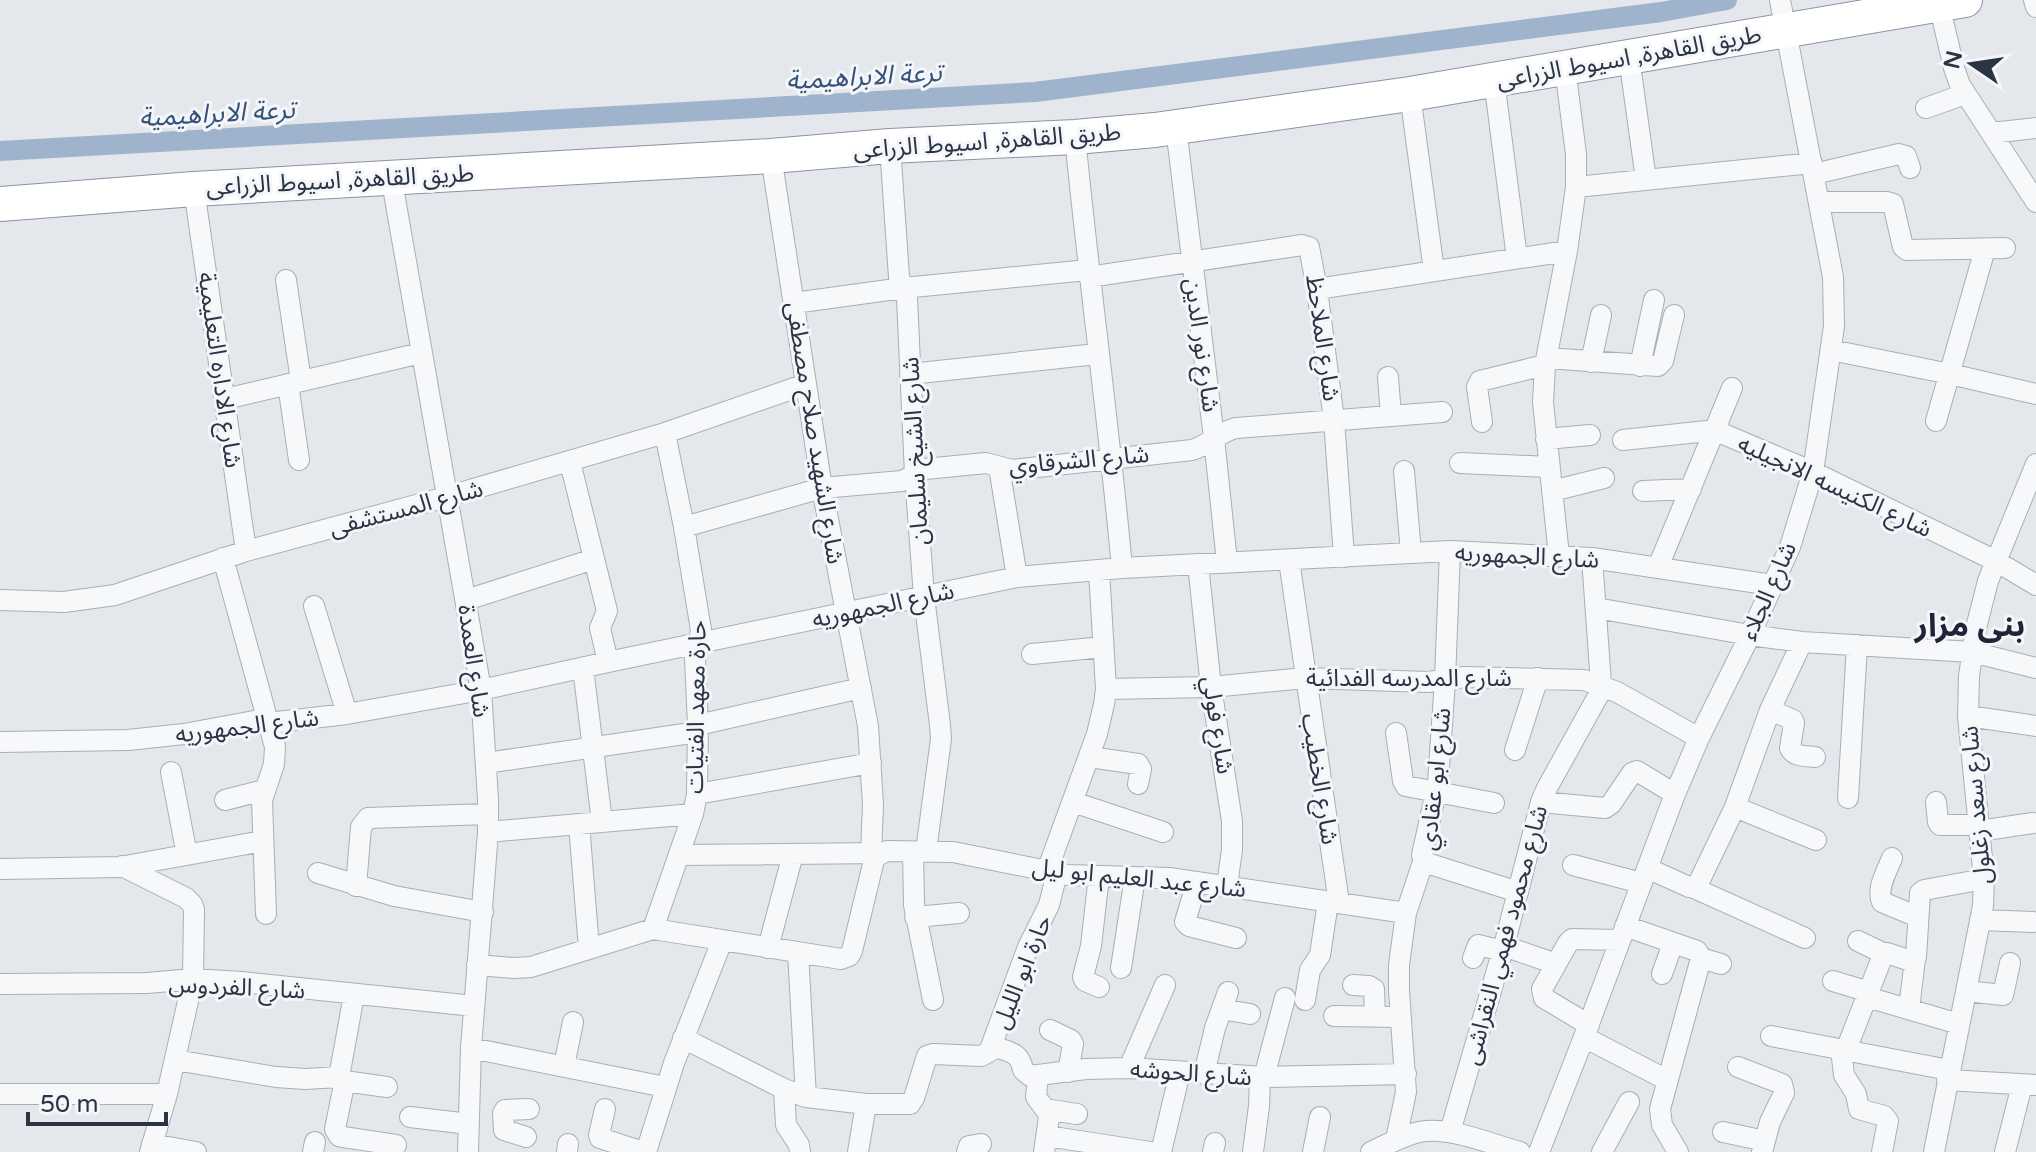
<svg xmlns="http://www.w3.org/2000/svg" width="2036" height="1152" font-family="'Varela Round','Noto Sans Arabic',sans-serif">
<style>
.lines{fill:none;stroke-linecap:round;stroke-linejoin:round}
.canal{stroke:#9fb4cc;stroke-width:20}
.minor-casing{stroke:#a9aeb7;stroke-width:22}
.trunk-casing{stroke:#8b94a3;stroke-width:36}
.minor{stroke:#f7f8fa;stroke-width:20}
.trunk{stroke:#fff;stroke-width:34}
.labels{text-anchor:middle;stroke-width:6;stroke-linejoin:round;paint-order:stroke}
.street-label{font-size:24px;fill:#2b3445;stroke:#f4f6f9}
.water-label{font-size:26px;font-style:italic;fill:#34527a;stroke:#f4f6f9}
.district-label{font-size:32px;font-weight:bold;fill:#1d2536;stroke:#f4f6f9}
</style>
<rect width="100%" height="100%" fill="#e4e7ec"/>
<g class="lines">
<path class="canal" d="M0,151L1035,92L1661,12L1727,0"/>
<defs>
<path id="minor" d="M2034,0L2036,7
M1939,4L1954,68L1960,85L2036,202
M1629,57L1646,180
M1494,80L1517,258
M1410,94L1434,271
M1926,108L1965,94
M1176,128L1214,438L1227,562
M1991,133L2036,128
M1075,137C1089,281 1109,424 1122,568
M890,146L899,277L907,298L915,474L924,597L940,725L941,739L926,851
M771,156L822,488L868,726L873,805L871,853
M1814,174L1899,154L1906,156L1910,168
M391,176L481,690L488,799V832L471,1048L468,1152
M1576,187L1812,163
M194,189L246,551
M1819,202H1887L1893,204L1903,247L1907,250L2005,248
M1089,277L1302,245L1309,247L1317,289L1334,420L1344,557
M286,280L301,381
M1317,289L1567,251
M794,303L903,288L1088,270
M1831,350L1950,374L2036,394
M1547,358L1658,366L1663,361L1674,315
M1591,362L1601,315
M1640,366L1654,300
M910,374L1097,354
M1388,377L1391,416
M288,384L299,460
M225,399L421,353
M1936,421L1985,249
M1482,422L1477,387L1480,381L1545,365
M1546,439L1590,435
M1623,440L1707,431L1721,433L1813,472L1996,561L2036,585
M570,462L607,611L600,628L608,662
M1460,463L1549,467
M999,467L1017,577
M1404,471L1411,553
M1552,491L1604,478
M1643,491L1691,489
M684,527L822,488L902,481L925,469L986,463L1012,470L1192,450C1209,445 1219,432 1236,428L1442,412
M1450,551L1445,680L1438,783L1422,855L1426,862L1430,864L1518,892
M1559,556L1543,402L1545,365L1567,251L1576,187V154L1565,68
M223,558L275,747L274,764L262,800L266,914
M1289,560L1339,903
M1198,564L1211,687L1232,821V850L1227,885
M1658,567L1732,388
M0,600L64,602L115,595L246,551L446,497L665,433L806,384
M466,600L594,559
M314,606L347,714
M1596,608L1750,635L1802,642L1972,652L2036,668
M1032,654L1103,647
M583,668L602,822
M1106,689L1211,687L1305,678L1428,682L1465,677L1584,680L1617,692L1699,738
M1770,710L1793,720L1794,723L1790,748C1794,757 1806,756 1815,757
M1968,716L2036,726
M698,725L861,688
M1396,733L1403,781L1406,786L1494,803
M0,742L128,740L184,734L254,721L277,722L347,714L481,690L608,662L1017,577L1122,568L1450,551L1592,558L1772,585
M1515,750L1538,678
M1090,757L1138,764L1141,769L1138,784
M486,763L698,732
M171,772L187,855
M697,794L871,763
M1848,798L1857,645
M225,800L264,790
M1073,802L1163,832
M1541,802L1605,808L1611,804L1632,773L1637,771L1675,794
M1936,802L1938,822L1940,825H1978
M1735,807L1816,840
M579,824L589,949
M1979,831L2033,823
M488,832L693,814
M913,852L914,905L933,1000
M679,855L882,853
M1892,858C1887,871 1876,889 1882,902L1918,917
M1573,865L1641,883
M122,866L186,898L192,904L194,909L193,979L167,1094L150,1152
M1647,868L1689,887L1697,886L1735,807L1770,710L1802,642
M0,869L120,867L263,841
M1047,871L1097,734L1104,704L1106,689L1099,570
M318,873L394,896L483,912
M1099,876L1091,946L1083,977L1085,981L1099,987
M1197,882L1185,922L1189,926L1236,938
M356,886L361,827L368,818L488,814
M1694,888L1805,938
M915,917L959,913
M1980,920L2033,922
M1625,926L1697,951L1701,958L1660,1109L1662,1125L1678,1152
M653,929L693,814L697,794L698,725L695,659L701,630L684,527L665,433
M1858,941L1885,954
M1504,946L1556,964
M768,948L793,854
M798,952L806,1097
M1473,958L1478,945L1503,951
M1701,958L1721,964
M477,965L514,968L531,967L653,929L841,959L849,956L852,951L874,860L877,856L887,851L953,852L1068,875L1169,878L1406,913
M1121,968L1135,877
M1662,974L1673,943
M1833,981L1869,992
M0,984L147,983L193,979L242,982L474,1006
M1353,985L1369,986L1374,989L1375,1017
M1966,991L2003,995L2010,963
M1867,997L1959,1024
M1305,1000L1310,970L1320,955L1328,902
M1222,1009L1250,1014
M1909,1009L1915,959
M1334,1016L1401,1017
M1589,1025L1544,998L1542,989L1568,943L1572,939L1620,940
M1050,1030L1071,1040L1073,1044L1068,1072
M1771,1036L1949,1070
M1584,1037L1667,1080
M683,1038L784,1089L806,1097L866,1104H910L914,1098L927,1056L933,1054L981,1056L989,1052L1028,947L1049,905L1057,873
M992,1046C1008,1052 1020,1051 1023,1070L1030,1076L1086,1069L1129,1068L1264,1077L1406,1074
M471,1048L665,1087
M1841,1049L1844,1075L1856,1094L1859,1109L1884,1116L1888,1121L1882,1152
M1846,1050L1883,955L1887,953L1911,961L1916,957L1920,893L1924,890L1984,879
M175,1060L276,1077L305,1079L339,1077L344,1085L335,1129L339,1136L343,1137L396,1145
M564,1066L573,1022
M1738,1067L1782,1084L1784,1093L1770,1122L1762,1152
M1129,1068L1165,985
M1204,1074L1215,1028L1228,992
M1038,1076L1036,1097L1048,1113L1049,1117L1044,1152
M339,1077L354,995
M1264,1077L1285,998
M1947,1080L2036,1085
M344,1081L387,1087
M784,1089L786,1125L799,1145L800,1152
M0,1094H167
M605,1109L599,1135L600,1138L643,1152
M1045,1109L1077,1114
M410,1117L469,1124
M1450,1132L1504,946L1541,802L1547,788L1598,696L1601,684L1592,558
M1723,1132L1765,1141
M1047,1136L1150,1152
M526,1137L504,1130L503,1113L505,1110L529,1109
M1396,1140L1406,1092L1399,991V965L1406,913L1424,859
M152,1144L196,1152
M313,1152L315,1142
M567,1152L568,1144
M646,1152L674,1063L722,941
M858,1152L866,1104
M967,1152L969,1146L981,1144
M1161,1152L1180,1072
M1213,1152L1215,1143
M1253,1152L1259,1106L1260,1077
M1313,1152L1320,1117
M1371,1152C1386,1145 1402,1136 1419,1132C1450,1126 1490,1144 1520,1152
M1539,1152L1584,1037L1675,794L1699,738L1750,635L1790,547L1813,472L1834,326L1833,277L1780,0
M1602,1152L1629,1102
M1934,1152L1983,906L1984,879L1968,716L1969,676L1976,628L1988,581L2036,464
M2005,1152L2022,1085"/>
<path id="trunk" d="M0,204L194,189L771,156L890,146L1075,137L1155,130L1410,94L1965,0"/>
</defs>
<use href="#minor" class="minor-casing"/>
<use href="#trunk" class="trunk-casing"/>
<use href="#minor" class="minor"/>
<use href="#trunk" class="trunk"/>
</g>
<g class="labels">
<g class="street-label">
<text transform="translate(1629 57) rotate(-10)" y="8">طريق القاهرة, اسيوط الزراعى</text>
<text transform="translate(987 141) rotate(-4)" y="8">طريق القاهرة, اسيوط الزراعى</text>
<text transform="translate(340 180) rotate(-3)" y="8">طريق القاهرة, اسيوط الزراعى</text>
<text transform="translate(1323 338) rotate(82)" y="8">شارع الملاحظ</text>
<text transform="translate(1202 345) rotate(82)" y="8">شارع نور الدين</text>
<text transform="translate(220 370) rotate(82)" y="8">شارع الاداره التعليمية</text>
<text transform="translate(815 433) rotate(81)" y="8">شارع الشهيد صلاح مصطفى</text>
<text transform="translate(915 451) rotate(-93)" y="8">شارع الشيخ سليمان</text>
<text transform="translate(1079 460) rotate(-5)" y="8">شارع الشرقاوي</text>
<text transform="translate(1835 486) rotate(25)" y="8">شارع الكنيسه الانجيليه</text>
<text transform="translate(406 508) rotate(-15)" y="8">شارع المستشفى</text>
<text transform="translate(1527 556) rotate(3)" y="8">شارع الجمهوريه</text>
<text transform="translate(1768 591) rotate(-66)" y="8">شارع الجلاء</text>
<text transform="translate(883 605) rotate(-12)" y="8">شارع الجمهوريه</text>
<text transform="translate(474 661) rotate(82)" y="8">شارع العمدة</text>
<text x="1409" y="686">شارع المدرسه الفدائية</text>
<text transform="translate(696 707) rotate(-89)" y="8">حارة معهد الفتيات</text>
<text transform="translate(1218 725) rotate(81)" y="8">شارع فولي</text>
<text transform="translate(247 726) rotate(-7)" y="8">شارع الجمهوريه</text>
<text transform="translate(1320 779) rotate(81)" y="8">شارع الخطيب</text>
<text transform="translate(1435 779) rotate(-84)" y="8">شارع ابو عقادي</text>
<text transform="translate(1976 805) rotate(-95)" y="8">شارع سعد زغلول</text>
<text transform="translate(1139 878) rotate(6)" y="8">شارع عبد العليم ابو ليل</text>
<text transform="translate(1505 935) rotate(-75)" y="8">شارع محمود فهمي النقراشى</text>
<text transform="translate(1022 972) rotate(-68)" y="8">حارة ابو الليل</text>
<text transform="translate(237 987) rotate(3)" y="8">شارع الفردوس</text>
<text transform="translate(1191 1073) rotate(4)" y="8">شارع الحوشه</text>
</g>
<g class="water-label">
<text transform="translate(864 76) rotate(-3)" y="9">ترعة الابراهيمية</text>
<text transform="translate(217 113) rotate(-3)" y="9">ترعة الابراهيمية</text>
</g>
<g class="district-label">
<text x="1970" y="636">بنى مزار</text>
</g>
</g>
<g transform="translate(1972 64) rotate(283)" stroke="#f4f6f9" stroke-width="6" paint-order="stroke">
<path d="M0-6L14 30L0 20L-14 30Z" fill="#2b3445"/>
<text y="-12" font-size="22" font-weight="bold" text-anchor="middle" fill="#2b3445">N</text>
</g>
<path d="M28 1112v12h138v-12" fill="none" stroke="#2b3445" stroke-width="4"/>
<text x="40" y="1112" font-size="24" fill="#2b3445" stroke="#f4f6f9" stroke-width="6" paint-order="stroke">50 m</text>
</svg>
